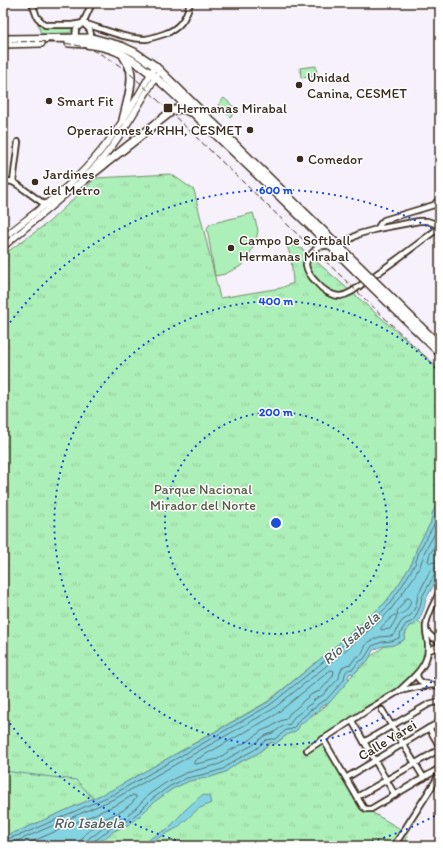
<svg xmlns="http://www.w3.org/2000/svg" width="443" height="849" font-family="Itim,sans-serif">
  <style>
    .green { fill: #adefb8; stroke: #748c6b }
    .park { fill: url(#park-tufts); stroke: #748c6b }
    .water { fill: #84d3e2; stroke: #678f94 }
    .lines { fill: none; stroke-linecap: round; stroke-linejoin: round }
    .shore { stroke: #586e6c; stroke-width: 1 }
    .stream { stroke: #678f94; stroke-width: 1 }
    .minor-casing { stroke: #3b2a1e; stroke-width: 8 }
    .tertiary-casing { stroke: #3b2a1e; stroke-width: 8 }
    .primary-casing { stroke: #3b2a1e; stroke-width: 10 }
    .minor { stroke: #fff; stroke-width: 4.5 }
    .tertiary { stroke: #fff; stroke-width: 5.5 }
    .primary { stroke: #fff; stroke-width: 7 }
    .rail { stroke: #3b2a1e; stroke-width: 1; stroke-dasharray: 6 3; stroke-linecap: butt }
    .primary-bridge-casing { stroke: #3b2a1e; stroke-width: 10; stroke-linecap: butt }
    .primary-bridge { stroke: #fff; stroke-width: 7 }
    .ring { fill: none; stroke: #1d4ed8; stroke-width: 2; stroke-dasharray: 2 4 }
    .poi-dot { fill: #3b2a1e; stroke: #fff; stroke-width: 1.5 }
    .labels { text-anchor: middle; stroke-width: 3; stroke-linejoin: round; paint-order: stroke }
    .poi-label { font-size: 14px; fill: #3b2a1e; stroke: #fff; text-anchor: start }
    .park-label { font-size: 14px; fill: #585b44; stroke: #fff }
    .street-label { font-size: 14px; fill: #3b2a1e; stroke: #fff }
    .water-label { font-size: 15px; font-style: italic; fill: #515d59; stroke: #fff }
    .centre { fill: #1d4ed8; stroke: #fff; stroke-width: 2 }
    .ring-label { font-size: 12px; text-anchor: middle; font-weight: bold; fill: #1d4ed8; stroke: #fff; stroke-width: 3; stroke-linejoin: round; paint-order: stroke }
  </style>
  <defs>
    <pattern id="park-tufts" width="24" height="20" patternUnits="userSpaceOnUse"><rect width="24" height="20" fill="#adefb8"/><path d="M3 7l-1-3M5 7V3M7 7l1-3M15 17l-1-3M17 17v-4M19 17l1-3" fill="none" stroke="#96cd9e"/></pattern>
  </defs>
  <rect width="100%" height="100%" fill="#f6f1fb"/>
  <filter id="ink" filterUnits="userSpaceOnUse"><feTurbulence type="fractalNoise" baseFrequency=".025" numOctaves="2"/><feDisplacementMap in="SourceGraphic" scale="8" xChannelSelector="R" yChannelSelector="G"/><feConvolveMatrix kernelMatrix="1 2 1 2 8 2 1 2 1" color-interpolation-filters="sRGB"/></filter>
  <g filter="url(#ink)">
    <g class="green">
      <path d="M316 66 317 76 301 78 300 68Z"/>
      <path d="M224 98 237 110 230 117 218 105Z"/>
      <path d="M253 213 258 230 256 241 249 255 241 266 225 274 215 276 207 228 210 224Z"/>
    </g>
    <g class="park">
      <path d="M36 18 43 24 71 26 72 28V31L69 33 41 34Z"/>
      <path d="M171 174 194 190 220 298 281 288 293 283 291 257 286 243 302 249 440 369V502L438 503 432 514 431 522 417 548 412 563 399 584 385 603 330 651 267 702 112 790 21 830 3 837V255L49 222 96 178Z"/>
      <path d="M418 620 426 630 428 651 417 674 399 691 323 739 366 809 404 831 408 836 403 846H90L114 831 127 825 142 814 154 802 172 789 189 781 211 777 225 772 236 764 258 753 272 742 275 744 288 734 294 732 304 720 318 712 329 703 353 674 366 663 370 657 385 646 393 645 404 640C406 629 409 627 418 620Z"/>
    </g>
    <g class="water">
      <path d="M440 502V573L426 599 424 608 419 620 414 625 409 626 406 631 404 640 393 645 383 646 373 650 370 657 366 663 361 665 357 671 353 674 350 673 348 677 349 680 329 703 320 707 318 712 313 713 310 717 300 724 298 729 294 732 288 734 275 744 272 742 268 744 258 753 236 764 225 772 211 777 189 781 172 789 154 802 142 814 129 824 114 831 101 841 90 846H3V837L21 830 112 790 268 702 330 651 385 603 399 584 412 563 417 548 431 522 432 514 435 507Z"/>
      <path d="M202 795 209 796 211 803 198 809 177 828 160 837 145 846H142L151 838 169 828 185 810Z"/>
    </g>
    <g class="lines">
      <g class="shore">
        <path d="M440 537 430 554 428 561 430 563 440 561"/>
        <path d="M407 598H409L411 600C409 608 406 613 398 615L397 612Z"/>
        <path d="M394 615H396L397 617 393 624 390 629 381 630V628Z"/>
        <path d="M331 670 334 671 333 676 320 691 312 694 303 701 299 706 290 713 286 719 280 721 271 727 261 731 250 740 229 751 218 759 196 764H194V761L275 715Z"/>
        <path d="M3 840 23 834 114 794 270 705 333 654 375 618 388 606 402 586 415 564 420 549 435 523 436 513 440 507"/>
        <path d="M3 845H7L24 838 116 798 273 709 336 658 379 622 391 609 414 577 420 566 425 551 440 524"/>
        <path d="M22 846 118 804 133 795 136 796V798L131 804 122 811 106 818 86 833 81 840 80 846"/>
        <path d="M86 846 87 841 90 837 96 834 109 823 125 817 136 808 148 795 167 782 186 773 220 764 232 756 253 745 264 736 269 734 273 733 283 726 290 724 294 717 304 710 307 706 311 704 315 699 323 695 339 678 340 673 342 668 346 665 351 664 355 658 361 655 367 643 379 637 391 636 395 634 398 627 402 621 411 615 416 606 418 595 430 571 435 568 440 567"/>
        <path d="M91 846 92 843 93 841 99 838 112 827 127 821 139 812 152 799 170 786 187 778 210 773 223 769 234 761 256 749 266 740 271 739H275L286 730 292 729 295 726 298 721 307 714 310 710 315 708 318 704 326 700 344 680C345 673 345 669 353 669L358 662 364 659 372 646 382 642 392 641 399 638 402 630 406 624 411 622 415 618 420 607 422 597 435 574 437 572H440"/>
      </g>
      <path class="stream" d="M3 771 76 780 94 799"/>
      <g class="minor-casing">
        <g id="minor">
          <path d="M32 3 37 17 45 25H72L83 23"/>
          <path d="M83 23C103 29 125 39 146 39 152 38 158 36 164 34 179 29 186 19 190 3"/>
          <path d="M84 24 90 30 92 40"/>
          <path d="M75 40 76 29 83 23 92 3"/>
          <path d="M3 180 13 182 18 185 47 206"/>
          <path d="M13 182 18 142"/>
          <path d="M377 229 381 223 384 220 434 205 440 198"/>
          <path d="M319 235C319 239 319 244 317 247 314 253 306 257 306 265 307 272 312 278 317 283 322 289 331 296 340 296 350 295 358 287 366 281 392 264 416 245 440 227"/>
          <path d="M317 247 330 245"/>
          <path d="M340 247 352 238 359 234 377 229 419 221H427L433 223 439 227"/>
          <path d="M427 632 432 637 440 642"/>
          <path d="M428 651 440 645"/>
          <path d="M417 674C417 681 422 683 429 684"/>
          <path d="M399 691C410 680 428 667 428 649 429 641 425 633 426 625 427 614 436 600 440 591"/>
          <path d="M382 710 424 778"/>
          <path d="M352 721 395 795"/>
          <path d="M429 728 440 747"/>
          <path d="M323 739 357 797 363 807 366 809H371L440 768"/>
          <path d="M364 742 429 704 440 701"/>
          <path d="M307 750 366 711 399 691 417 687 434 685 440 686"/>
          <path d="M346 778 429 728 440 722"/>
          <path d="M357 797 440 749"/>
          <path d="M394 846 440 774"/>
        </g>
      </g>
      <g class="tertiary-casing">
        <g id="tertiary">
          <path d="M87 175C97 165 107 154 115 142 132 119 145 94 160 70"/>
          <path d="M3 238C34 213 67 190 93 160 118 132 137 98 155 66"/>
          <path d="M3 247 79 183"/>
        </g>
      </g>
      <g class="primary-casing">
        <g id="primary">
          <path d="M3 39 92 38 121 46 134 52 155 66 360 267"/>
          <path d="M69 43C87 44 106 45 122 54 155 72 185 105 212 131 260 177 309 224 356 271"/>
          <path d="M3 44 41 43"/>
          <path d="M123 55C125 60 129 64 130 69 134 82 126 106 123 120"/>
          <path d="M77 186 172 111C178 108 184 108 190 112"/>
        </g>
      </g>
      <use href="#minor" class="minor"/>
      <use href="#tertiary" class="tertiary"/>
      <use href="#primary" class="primary"/>
      <path class="rail" d="M3 42C25 42 48 40 70 44 112 51 138 81 167 109L440 371"/>
      <g class="primary-bridge-casing">
        <g id="primary-bridge">
          <path d="M360 267 437 343"/>
          <path d="M356 271 440 353"/>
        </g>
      </g>
      <use href="#primary-bridge" class="primary-bridge"/>
    </g>
  </g>
  <g class="ring">
    <circle cx="276" cy="523" r="111"/>
    <path d="M440 673A222 222 0 1 1 440 373"/>
    <path d="M440 813A333 333 0 0 1 359 845M193 845A333 333 0 0 1 3 714M3 332A333 333 0 0 1 440 233"/>
  </g>
  <g class="poi-dot">
    <circle cx="299" cy="85" r="4"/>
    <circle cx="49" cy="101" r="4"/>
    <rect x="163" y="103" width="10" height="10" rx="2"/>
    <circle cx="250" cy="130" r="4"/>
    <circle cx="300" cy="159" r="4"/>
    <circle cx="35" cy="182" r="4"/>
    <circle cx="231" cy="248" r="4"/>
  </g>
  <g class="labels">
    <g class="poi-label">
      <text x="307" y="82">Unidad<tspan x="307" dy="16">Canina, CESMET</tspan></text>
      <text x="57" y="106">Smart Fit</text>
      <text x="177" y="113">Hermanas Mirabal</text>
      <text x="242" y="135" text-anchor="end">Operaciones &amp; RHH, CESMET</text>
      <text x="308" y="164">Comedor</text>
      <text x="43" y="179">Jardines<tspan x="43" dy="16">del Metro</tspan></text>
      <text x="239" y="245">Campo De Softball<tspan x="239" dy="16">Hermanas Mirabal</tspan></text>
    </g>
    <g class="park-label">
      <text x="203" y="494">Parque Nacional<tspan x="203" dy="16">Mirador del Norte</tspan></text>
    </g>
    <g class="street-label">
      <text transform="translate(387 740) rotate(-31)" y="5">Calle Yarei</text>
    </g>
    <g class="water-label">
      <text transform="translate(351 638) rotate(-42)" y="5">Río Isabela</text>
      <text x="89" y="828">Río Isabela</text>
    </g>
  </g>
  <circle cx="276" cy="523" r="6" class="centre"/>
  <g class="ring-label">
    <text x="276" y="194">600 m</text>
    <text x="276" y="305">400 m</text>
    <text x="276" y="416">200 m</text>
  </g>
  <rect width="443" height="849" fill="none" stroke="#fff" stroke-width="16"/>
  <rect x="8" y="8" width="427" height="833" fill="none" stroke="#3b2a1e" stroke-width="1.5" filter="url(#ink)"/>
</svg>
